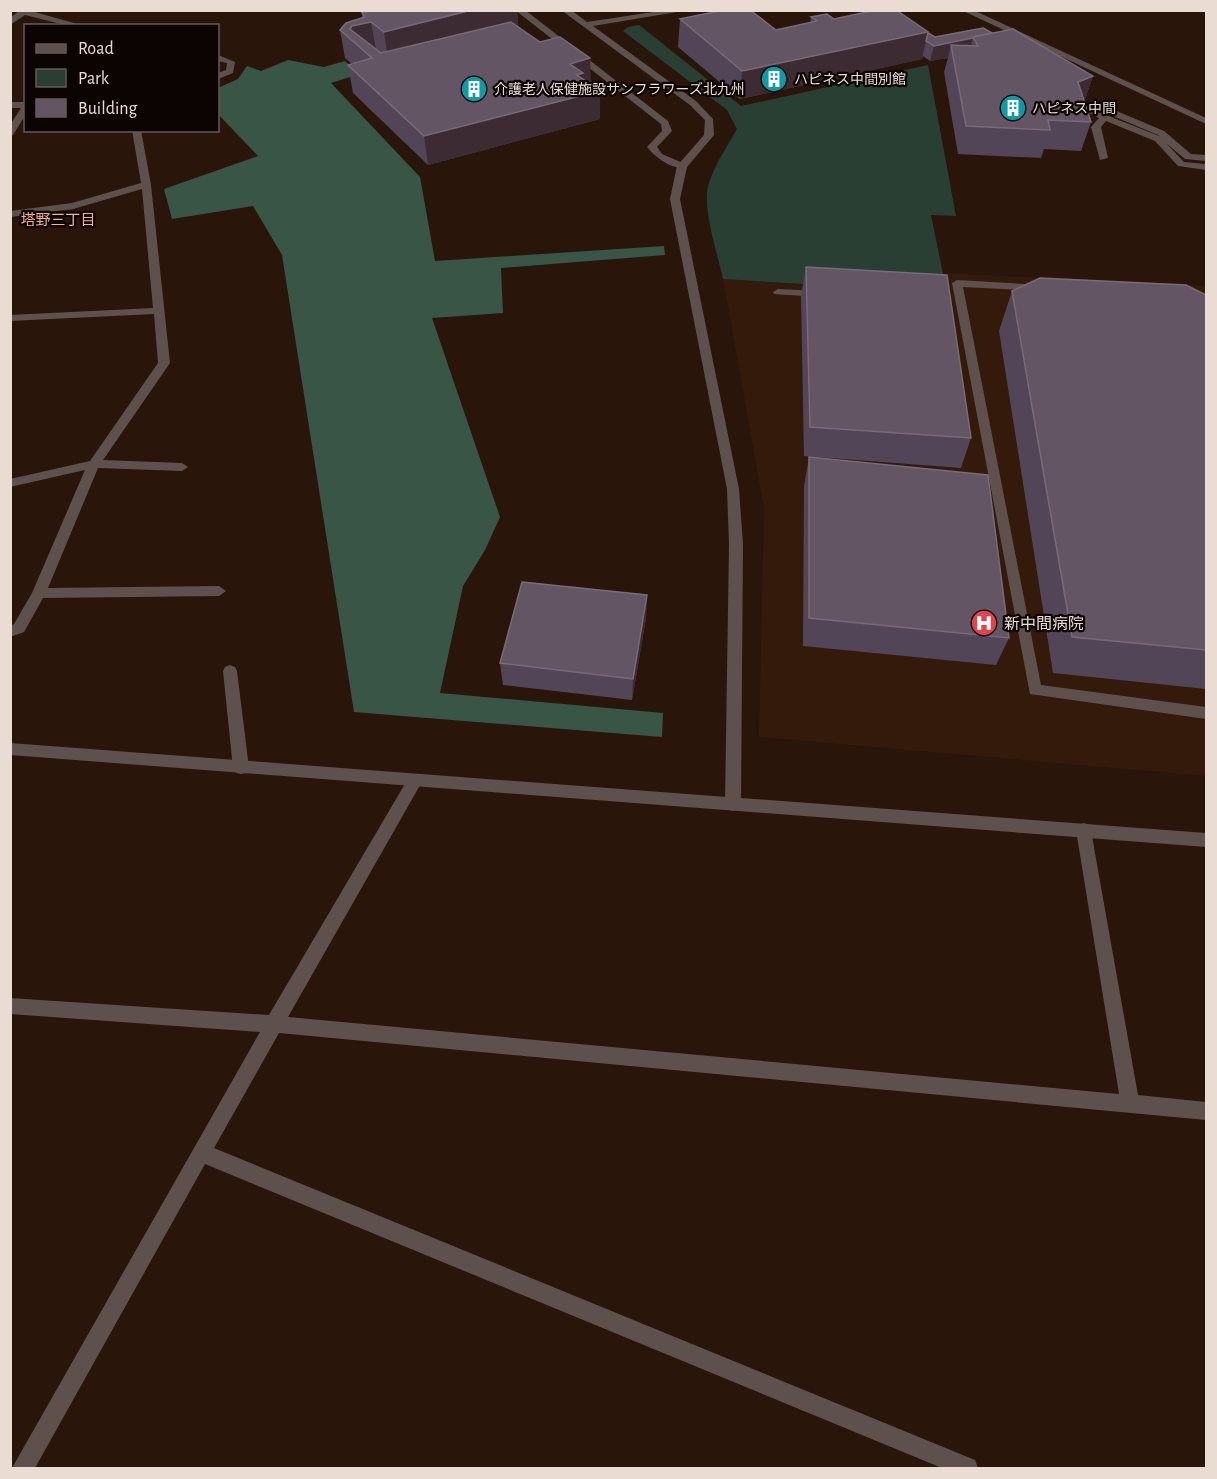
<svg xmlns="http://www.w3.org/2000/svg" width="1217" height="1479" font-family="'Alegreya Sans','Noto Sans JP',sans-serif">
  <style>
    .built { fill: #341a0a }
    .green { fill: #293f34 }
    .forest { fill: #395546 }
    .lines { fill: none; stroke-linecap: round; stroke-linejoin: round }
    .service { fill: #5e514d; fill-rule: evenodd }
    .minor { fill: #5e514d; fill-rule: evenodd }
    .tertiary { fill: #5e514d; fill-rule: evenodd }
    .wall { fill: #534558 }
    .shaded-wall { fill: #3c2b33 }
    .building { fill: #645565; stroke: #796a77; stroke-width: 1.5 }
    .labels { text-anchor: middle; stroke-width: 4.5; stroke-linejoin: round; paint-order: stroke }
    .far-poi-label { font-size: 14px; fill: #eadbd3; stroke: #0c0402; text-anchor: start }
    .far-neighbourhood-label { font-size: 15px; fill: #fbb08e; stroke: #0c0402 }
    .poi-label { font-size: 16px; fill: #eadbd3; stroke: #0c0402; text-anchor: start }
  </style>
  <rect width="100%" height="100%" fill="#2a150a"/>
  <path class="built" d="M942 273 1206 286V776L759 737 764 508 723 279 946 293Z"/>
  <path class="green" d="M639 25 741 106 928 65 956 216 931 215 947 293 723 279C718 254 701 207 709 183 715 164 727 147 737 129L727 110 623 31 628 27Z"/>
  <path class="forest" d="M288 60 324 67 345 61 360 74 331 83 420 177 435 261 664 246 665 255 501 268 503 313 432 318 500 517 485 550 463 586 440 693 663 713 662 737 354 712 282 255 253 206 172 219 164 189 258 156 218 114V88L238 79 247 66 261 71Z"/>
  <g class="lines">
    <g class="service">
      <path d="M515 10H525L668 121 672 131 657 147 662 154 685 164V168C671 169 656 158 647 147L662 131 661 124Z"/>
      <path d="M1100 104 1164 131 1191 154 1206 155V161L1185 159 1166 143 1184 162 1206 164V170L1178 166 1155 141 1106 121 1101 127 1108 158 1100 160 1091 127 1099 118 1083 110ZM1099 110 1158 135 1159 136 1096 111Z"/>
      <path d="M957 280 1042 285 1047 288 1042 291 963 287 1041 685 1206 707V719L1030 694 952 283Z"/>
      <path d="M778 289 820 291 825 294 820 297 774 294 773 292Z"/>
    </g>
    <g class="minor">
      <path d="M20 10H27L85 26H69L25 15 10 25V18Z"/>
      <path d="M561 10H571L587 22 666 10H689L593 26 696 101 713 119 714 135 687 167 680 199 739 489 743 544 741 804 739 809 733 811 727 809 725 804 729 544 727 489 670 199 677 166 704 135 705 120 690 105Z"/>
      <path d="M218 55 235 62 233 73 218 79V73L226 70 227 63 218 61Z"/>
      <path d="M10 102H26V114L13 135 10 136V125L21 108H10Z"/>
      <path d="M132 130H141L151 185 170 363 103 460 182 463 188 467 182 471 98 468 48 588 219 586 226 591 219 596 43 598 24 632 10 637V626L14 624 32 593 85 470 10 487V479L90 461 158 363 154 314 10 321V315L153 308 142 189 73 209 10 217V211L72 203 141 183Z"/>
      <path d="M230 665 235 667 237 671 249 768 246 773 241 774 236 773 233 768 223 671 225 667Z"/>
      <path d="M414 776 419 777 422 782 419 787 288 1017 1119 1094 1076 830 1078 825 1084 823 1090 825 1138 1095 1206 1102V1120L279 1033 214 1148 975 1460 978 1468H942L205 1164 35 1468H12L260 1032 10 1014V998L269 1015 409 777Z"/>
    </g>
    <g class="tertiary">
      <path d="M961 10H973L1206 118V124Z"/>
      <path d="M10 743 1206 833V847L10 755Z"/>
    </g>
  </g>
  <g class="wall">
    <path d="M371 10H517L518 26 591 84 600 119 428 165 353 93 348 65 352 64 345 58 340 30 362 18V13Z"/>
    <path d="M811 17 834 19 928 33 935 37 992 33 1093 76 1084 102 1091 122 1081 151 1044 149 1041 158 958 154 944 72 948 58 930 61 923 56 922 59 740 99 678 47 680 19 776 30 810 23Z"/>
    <path d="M806 267 971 438 961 468 804 456 801 296Z"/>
    <path d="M1012 291 1206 295V689L1053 673 999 331Z"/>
    <path d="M809 457 1009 638 996 665 803 646 804 486Z"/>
    <path d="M647 595 646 618 632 700 503 685 500 663Z"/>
  </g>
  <g class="shaded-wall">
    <path d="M472 10H517L518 27 388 59 384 32Z"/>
    <path d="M371 22 376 50 350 29 352 26Z"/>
    <path d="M928 32 922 59 740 99 742 71Z"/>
    <path d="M973 38 969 53 951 45 948 58 930 61 934 46Z"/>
    <path d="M590 58 591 86 600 91V119L428 165 424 136 570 64Z"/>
    <path d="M1093 76 1083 105 1078 82Z"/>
    <path d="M647 595 646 618 632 700 633 679Z"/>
  </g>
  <g class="building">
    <path d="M371 10H472L384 32 371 22 352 26 350 29 381 53 511 22 540 42 560 37 590 58 570 64 583 73 577 75 600 91 424 136 348 65 372 58 340 30 346 23 365 17 362 13Z"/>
    <path d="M724 10H750L776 30 817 21 811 17 827 14 834 19 876 10H896L928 32 742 71 680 19Z"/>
    <path d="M983 28 992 33 973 37V38L934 46 926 41 928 33 935 37Z"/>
    <path d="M1013 29 1093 76 1078 82 1091 122 1048 120 1050 130 966 126 951 45 978 46 973 37Z"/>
    <path d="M806 267 947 275 971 438 810 427Z"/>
    <path d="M1040 278 1186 285 1206 295V650L1072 637 1012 291Z"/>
    <path d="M809 457 988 475 1009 638 809 618Z"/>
    <path d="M522 582 647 595 633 679 500 663Z"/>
  </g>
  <defs>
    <g id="building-disc" transform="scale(1.35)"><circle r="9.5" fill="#0f9aa8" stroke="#0c0402"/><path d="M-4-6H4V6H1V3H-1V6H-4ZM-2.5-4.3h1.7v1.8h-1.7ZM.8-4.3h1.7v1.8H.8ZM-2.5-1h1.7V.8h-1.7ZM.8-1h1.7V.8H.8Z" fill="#fff"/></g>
    <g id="hospital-disc" transform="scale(1.35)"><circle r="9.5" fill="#e0444e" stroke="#0c0402"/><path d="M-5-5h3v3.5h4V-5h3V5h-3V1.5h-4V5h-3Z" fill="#fff"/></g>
  </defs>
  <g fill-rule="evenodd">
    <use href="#building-disc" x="774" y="79"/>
    <use href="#building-disc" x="474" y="89"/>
    <use href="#building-disc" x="1013" y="108"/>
    <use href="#hospital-disc" x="984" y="623"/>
  </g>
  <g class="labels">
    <g class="far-poi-label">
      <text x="794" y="84">ハピネス中間別館</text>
      <text x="494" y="94">介護老人保健施設サンフラワーズ北九州</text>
      <text x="1032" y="113">ハピネス中間</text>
    </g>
    <g class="far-neighbourhood-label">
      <text x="58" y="225">塔野三丁目</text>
    </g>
    <g class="poi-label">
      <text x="1004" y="629">新中間病院</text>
    </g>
  </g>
  <rect width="1217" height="1479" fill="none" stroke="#eadbd3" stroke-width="24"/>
  <rect x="24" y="24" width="195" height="108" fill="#0c0402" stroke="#655a56" stroke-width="1.5"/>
  <rect x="36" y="44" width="30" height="9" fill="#5e514d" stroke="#655a56" stroke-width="1.5"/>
  <text x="78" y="54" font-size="18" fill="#eadbd3">Road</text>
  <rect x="36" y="69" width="30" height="18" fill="#293f34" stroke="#655a56" stroke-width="1.5"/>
  <text x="78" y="84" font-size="18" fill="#eadbd3">Park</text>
  <rect x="36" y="99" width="30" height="18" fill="#645565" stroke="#655a56" stroke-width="1.5"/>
  <text x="78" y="114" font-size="18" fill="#eadbd3">Building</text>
</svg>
